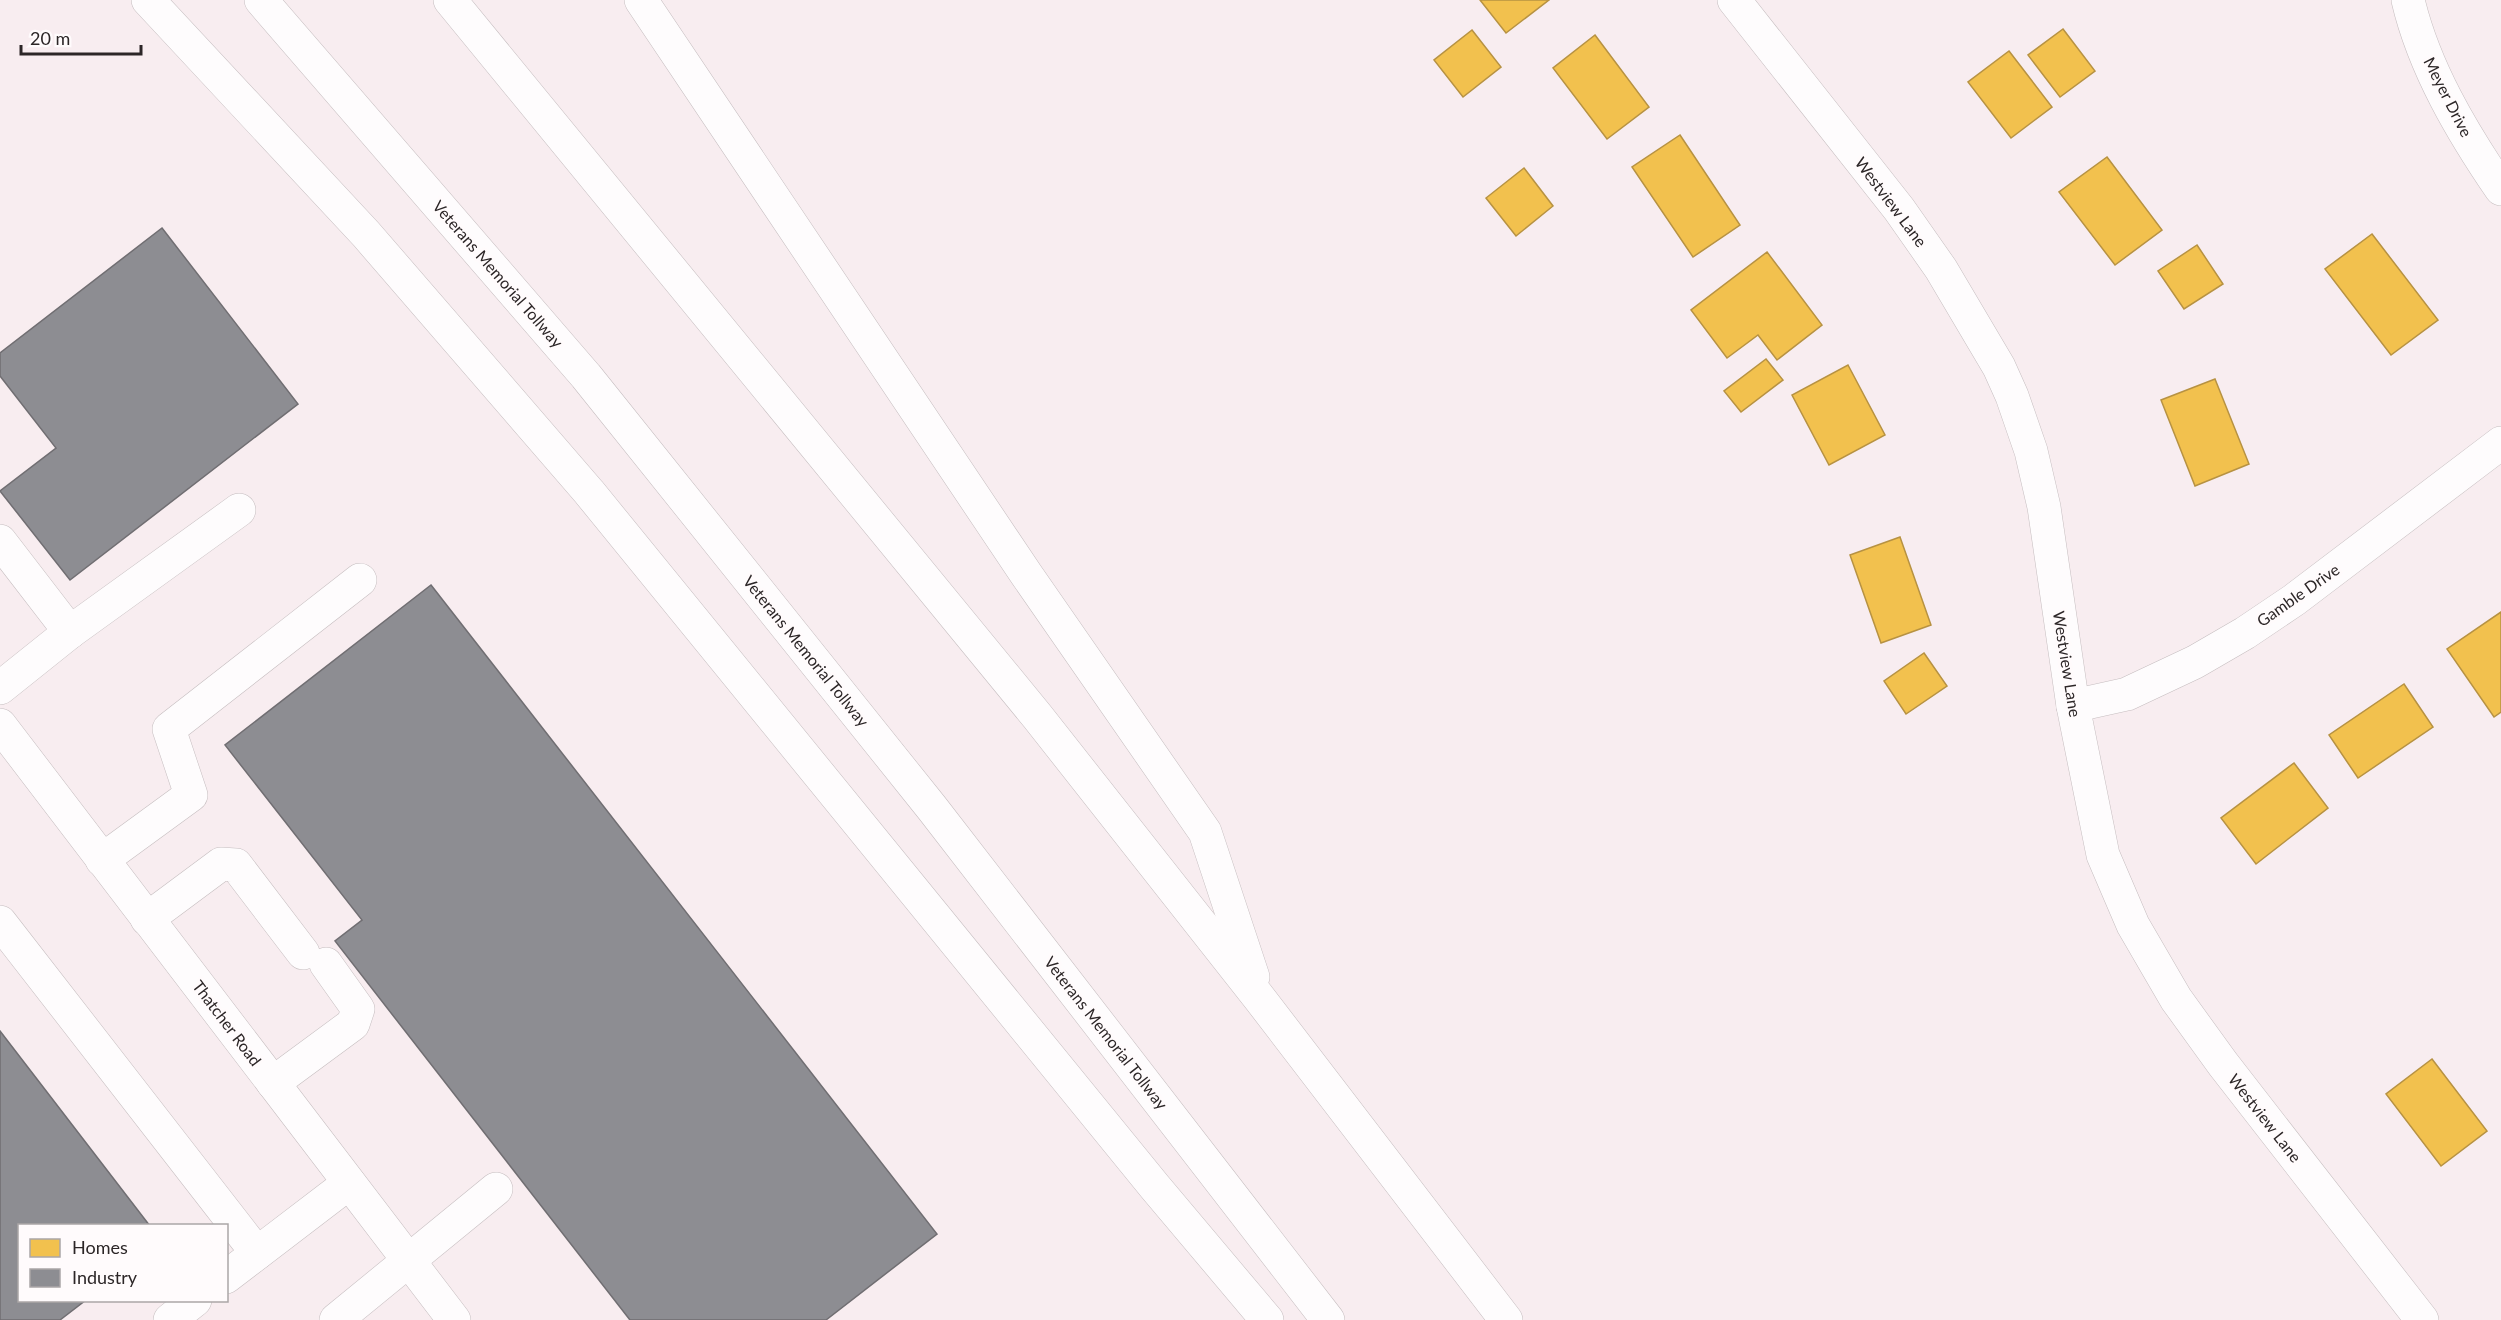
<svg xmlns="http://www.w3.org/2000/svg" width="2501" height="1320" font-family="Lato,sans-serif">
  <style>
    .homes { fill: #f2c14e; stroke: #b79242; stroke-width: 1.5 }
    .industry { fill: #8d8d92; stroke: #706e72; stroke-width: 1.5 }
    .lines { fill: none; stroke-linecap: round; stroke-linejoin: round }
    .minor-casing { stroke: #c5bdbf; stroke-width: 34 }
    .highway-casing { stroke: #c5bdbf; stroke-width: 34 }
    .minor { stroke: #fefcfd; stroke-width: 33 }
    .highway { stroke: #fefcfd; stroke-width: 33 }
    .labels { text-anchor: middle; stroke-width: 6; stroke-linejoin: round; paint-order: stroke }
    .street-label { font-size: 16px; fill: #2c2627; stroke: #fffbfc }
  </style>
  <rect width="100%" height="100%" fill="#f8edf0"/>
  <g class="homes">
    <path d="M1480 0H1549L1506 33Z"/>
    <path d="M2063 29 2095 71 2060 97 2028 55Z"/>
    <path d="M1472 30 1501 67 1463 97 1434 60Z"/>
    <path d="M1595 35 1649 107 1607 139 1553 68Z"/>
    <path d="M2009 51 2052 107 2011 138 1968 82Z"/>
    <path d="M1680 135 1740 225 1693 257 1632 167Z"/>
    <path d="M2107 157 2162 230 2115 265 2059 192Z"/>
    <path d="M1524 168 1553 206 1516 236 1486 198Z"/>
    <path d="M2372 234 2438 320 2391 355 2325 269Z"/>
    <path d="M2197 245 2223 284 2184 309 2158 271Z"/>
    <path d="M1767 252 1822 325 1777 360 1758 335 1727 358 1691 310Z"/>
    <path d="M1766 359 1783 380 1741 412 1724 391Z"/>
    <path d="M1848 365 1885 435 1829 465 1792 395Z"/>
    <path d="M2215 379 2249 464 2195 486 2161 400Z"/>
    <path d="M1900 537 1931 625 1881 643 1850 555Z"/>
    <path d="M2501 612V712L2494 717 2447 649Z"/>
    <path d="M1924 653 1947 686 1906 714 1884 681Z"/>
    <path d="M2404 684 2433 727 2358 778 2329 735Z"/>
    <path d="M2294 763 2328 808 2256 864 2221 818Z"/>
    <path d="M2432 1059 2487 1131 2441 1166 2386 1094Z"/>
  </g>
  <g class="industry">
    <path d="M162 228 298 404 70 580 0 491 56 448 0 376V353Z"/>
    <path d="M431 585 937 1234 826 1320H630L335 941 362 920 225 745Z"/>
    <path d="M0 1031 150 1226H20V1300H86L60 1320H0Z"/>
  </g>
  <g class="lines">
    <g class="minor-casing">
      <g id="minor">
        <path d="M1734 0 1899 209 1941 269 1999 367 2012 396 2031 451 2044 507 2073 706 2103 855 2133 925 2176 999 2223 1064 2422 1320"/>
        <path d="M2408 0C2424 68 2462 132 2501 189"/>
        <path d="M0 541 70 632 0 688"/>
        <path d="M70 632 239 510"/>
        <path d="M2073 706 2127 694 2195 662 2245 633 2294 600 2501 443"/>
        <path d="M0 725 454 1320"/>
        <path d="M102 860 191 795 169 729 360 580"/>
        <path d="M147 919 221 864 236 865 303 953"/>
        <path d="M0 922 257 1253"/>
        <path d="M273 1083 353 1024 358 1009 326 964"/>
        <path d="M226 1277 349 1183"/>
        <path d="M170 1320 195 1300"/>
        <path d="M336 1320 496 1189"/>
      </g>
    </g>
    <g class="highway-casing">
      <g id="highway">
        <path d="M148 0 366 234 589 492 1155 1187 1267 1320"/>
        <path d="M261 0 586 376 932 808 1328 1320"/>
        <path d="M450 0 1037 716 1260 999 1506 1320"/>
        <path d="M641 0 1026 574 1205 832 1253 977"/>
      </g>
    </g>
    <use href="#minor" class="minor"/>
    <use href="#highway" class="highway"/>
  </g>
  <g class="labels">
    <g class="street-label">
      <text transform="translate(2448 97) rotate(63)" y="6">Meyer Drive</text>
      <text transform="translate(1891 202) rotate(53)" y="6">Westview Lane</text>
      <text transform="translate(498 274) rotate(49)" y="6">Veterans Memorial Tollway</text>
      <text transform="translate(2298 595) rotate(-35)" y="6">Gamble Drive</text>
      <text transform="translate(806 651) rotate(51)" y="6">Veterans Memorial Tollway</text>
      <text transform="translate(2067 664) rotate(81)" y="6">Westview Lane</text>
      <text transform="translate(227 1023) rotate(53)" y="6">Thatcher Road</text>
      <text transform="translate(1106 1033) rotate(52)" y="6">Veterans Memorial Tollway</text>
      <text transform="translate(2265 1118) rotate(52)" y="6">Westview Lane</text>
    </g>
  </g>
  <rect x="18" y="1224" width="210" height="78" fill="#fffbfc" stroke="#aba6a7" stroke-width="1.5"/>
  <rect x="30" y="1239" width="30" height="18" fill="#f2c14e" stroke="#aba6a7" stroke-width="1.5"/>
  <text x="72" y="1254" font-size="18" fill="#2c2627">Homes</text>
  <rect x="30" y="1269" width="30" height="18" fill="#8d8d92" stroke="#aba6a7" stroke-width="1.5"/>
  <text x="72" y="1284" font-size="18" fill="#2c2627">Industry</text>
  <path d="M21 45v9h120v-9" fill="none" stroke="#2c2627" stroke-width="3"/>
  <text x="30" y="45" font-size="18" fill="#2c2627" stroke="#fffbfc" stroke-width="4.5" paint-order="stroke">20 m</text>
</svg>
